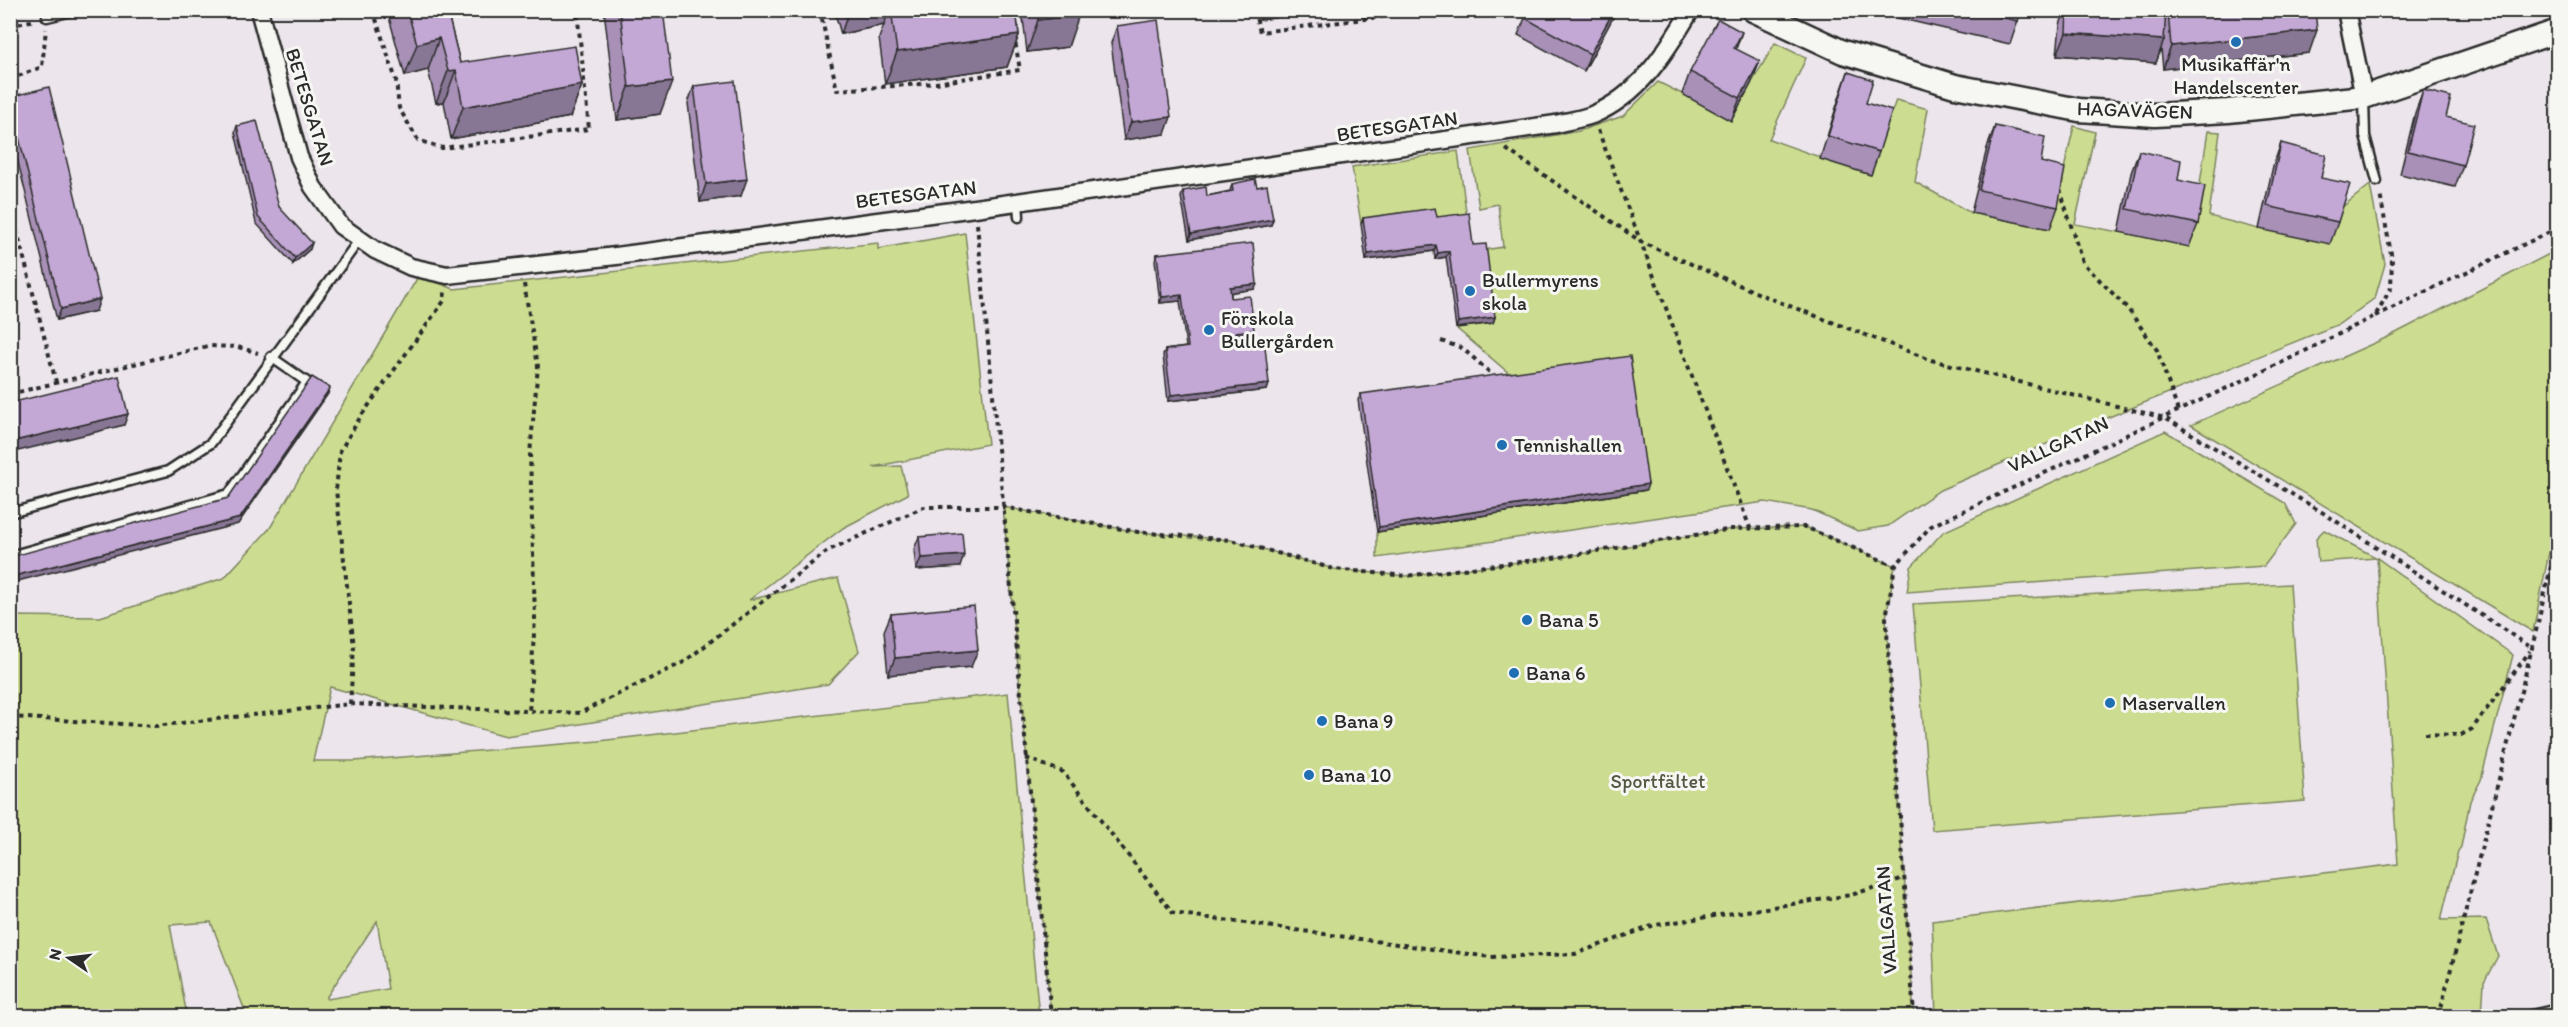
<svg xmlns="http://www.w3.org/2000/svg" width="2568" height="1027" font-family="Itim,sans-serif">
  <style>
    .green { fill: #ccdd91; stroke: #7c845e; stroke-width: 1.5; fill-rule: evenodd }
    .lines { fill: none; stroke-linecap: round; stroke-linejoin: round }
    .lane-casing { stroke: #2b2b2b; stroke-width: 13 }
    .street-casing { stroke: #2b2b2b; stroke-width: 21 }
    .secondary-casing { stroke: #2b2b2b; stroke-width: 27 }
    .path { stroke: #2b2b2b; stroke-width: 4; stroke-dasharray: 4.5 4.5; stroke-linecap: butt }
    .lane { stroke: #f6f6f2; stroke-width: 8 }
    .street { stroke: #f6f6f2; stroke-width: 16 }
    .secondary { stroke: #f6f6f2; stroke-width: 22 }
    .wall { fill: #a890b7; stroke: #2b2b2b; stroke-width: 1.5 }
    .shaded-wall { fill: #887695; stroke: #2b2b2b; stroke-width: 1.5 }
    .building { fill: #c3a8d5; stroke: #2b2b2b; stroke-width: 1.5 }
    .poi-dot { fill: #1f6fb2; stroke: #f6f6f2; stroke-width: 2 }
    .labels { text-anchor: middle; stroke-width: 6; stroke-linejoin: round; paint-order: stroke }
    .poi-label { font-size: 20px; fill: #2b2b2b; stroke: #f6f6f2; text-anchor: start }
    .street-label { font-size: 20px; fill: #2b2b2b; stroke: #f6f6f2 }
    .park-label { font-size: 20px; fill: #535844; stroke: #f6f6f2 }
  </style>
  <rect width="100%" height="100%" fill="#ece6ec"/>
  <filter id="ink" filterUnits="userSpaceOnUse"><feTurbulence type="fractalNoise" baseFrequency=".0167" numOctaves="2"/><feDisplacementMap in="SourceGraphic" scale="12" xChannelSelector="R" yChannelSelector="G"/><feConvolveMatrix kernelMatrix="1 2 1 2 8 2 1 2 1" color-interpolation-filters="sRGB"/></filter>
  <g filter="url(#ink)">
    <g class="green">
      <path d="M1775 43 1806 58 1769 139 1870 175 1896 100 1928 109 1915 182 1971 213 2050 229 2074 126 2095 132 2075 224 2119 232 2196 209 2208 131 2220 132 2209 216 2259 229 2342 207 2370 185 2385 264 2375 298 2339 324 2109 417 1940 490 1888 526 1858 531 1812 510 1765 502 1377 558V532L1646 490 1456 328 1484 250 1503 247 1498 204 1479 208 1470 150 1579 131 1623 116 1658 82 1682 94 1751 84Z"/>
      <path d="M1458 151 1467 219 1434 223 1433 214 1361 224 1352 167Z"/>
      <path d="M965 233 988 444 873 467 901 466 908 494 843 528 749 600 838 578 859 651 828 684 506 736 330 687 313 761H354L599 741 1008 693 1039 1016H209L245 1011 211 922 170 925 187 1016H11V616L100 617 224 578 270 528 419 275 454 289 878 243V249ZM377 921 388 989 327 999 326 998Z"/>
      <path d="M2557 250V513L2533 632 2191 425 2390 336Z"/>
      <path d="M2165 431 2285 503 2296 524 2264 566 1907 592 1911 567 1943 532Z"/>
      <path d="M1003 507 1138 532 1231 540 1334 569 1406 576 1568 556 1732 529 1805 527 1895 566 1886 618 1914 1016H1051Z"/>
      <path d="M2324 530 2377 558 2513 655 2481 780 2470 801 2461 847 2458 851 2441 920 2486 919 2498 956 2484 982 2482 1016H1936L1932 921 2398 864 2377 558 2318 562 2316 538Z"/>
      <path d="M2290 584 2305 801 1932 830 1913 604Z"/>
    </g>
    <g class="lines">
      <g class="lane-casing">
        <g id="lane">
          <path d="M47 17 76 10"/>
          <path d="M2364 99 2365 136 2377 181"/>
          <path d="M1018 201 1019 217"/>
          <path d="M10 513 168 471 211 443 360 239"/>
          <path d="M10 556 229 494 307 382 271 357"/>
          <path d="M2527 1016 2558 1009"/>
        </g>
      </g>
      <g class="street-casing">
        <g id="street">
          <path d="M259 10 299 157 313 187 341 226 375 250 411 267 447 275 616 256 975 208 1556 124C1568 121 1581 119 1592 115 1639 96 1666 52 1691 10"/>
          <path d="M2346 10 2364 97"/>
        </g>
      </g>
      <g class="secondary-casing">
        <path id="secondary" d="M1753 10 1843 52 1955 86 2079 110 2155 115 2228 111 2364 97 2558 31"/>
      </g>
      <g class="path">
        <path d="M373 10 396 80 399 108 418 140 442 148 589 129 577 10"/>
        <path d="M820 10 837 90 936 83 1020 70 1015 41"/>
        <path d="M1254 10 1260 32 1436 10"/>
        <path d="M10 26 34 20"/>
        <path d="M10 79 42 67 46 29"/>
        <path d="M1598 130 1750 528"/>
        <path d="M1506 149 1643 243 1769 298 1931 360 2165 418 2325 514 2532 648"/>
        <path d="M2060 189 2082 262 2128 309 2157 350 2178 411"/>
        <path d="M10 204 56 382"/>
        <path d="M977 224 1051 1016"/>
        <path d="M524 284 538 366 530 454 535 618 529 713"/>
        <path d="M2375 316 2558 228"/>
        <path d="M1441 341 1462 348 1493 375"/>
        <path d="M10 394 208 346 238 347 258 353"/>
        <path d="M350 704 354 647 336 490 340 451 361 416 444 301 445 291"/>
        <path d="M10 717 155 726 350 704 580 713 684 662 829 550 924 507H1003L1138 532 1231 540 1334 569 1406 576 1568 556 1732 529 1805 527 1895 566"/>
        <path d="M2425 734 2461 735 2472 729 2530 651"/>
        <path d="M1026 758 1063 772 1173 913 1490 957 1575 954 1655 925 1851 895 1904 878"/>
        <path d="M1914 1016 1886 618 1895 566 1931 526 2287 360 2375 316 2391 288 2392 259 2380 194"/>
        <path d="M2439 1016 2532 648 2558 537"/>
      </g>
      <use href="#lane" class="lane"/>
      <use href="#street" class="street"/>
      <use href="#secondary" class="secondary"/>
    </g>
    <g class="wall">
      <path d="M387 10H447L460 63 582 85 570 117 451 139 444 102 436 103 428 70 405 76Z"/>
      <path d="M604 10H663L660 114 617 120Z"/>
      <path d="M834 10H1016L1019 35 1007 67 885 84 879 38 884 25 841 34Z"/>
      <path d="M1022 10H1079L1068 47 1027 52Z"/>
      <path d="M1258 10H1326L1260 20Z"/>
      <path d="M1529 10H1617L1584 71 1518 35 1525 18Z"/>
      <path d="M2021 10 2018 21 2010 44 1868 11Z"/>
      <path d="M2065 10H2166V17L2168 12 2309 53 2163 69 2161 49 2156 63 2057 55 2060 25Z"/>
      <path d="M1117 26 1165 134 1124 140 1111 43Z"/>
      <path d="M1736 49 1751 84 1731 121 1682 94 1690 72Z"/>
      <path d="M1848 72 1879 152 1871 175 1820 159 1840 95Z"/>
      <path d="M694 86 741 196 700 202 688 103Z"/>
      <path d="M2423 90 2463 165 2455 187 2400 174 2415 113Z"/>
      <path d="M10 97 96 311 57 320 10 130Z"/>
      <path d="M237 126 279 207 310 249 293 264 256 223 235 132Z"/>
      <path d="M1995 126 2041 162 2058 207 2050 229 1971 213 1987 148Z"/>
      <path d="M2281 143 2321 178 2338 222 2330 244 2259 229 2273 166Z"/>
      <path d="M2139 151 2178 180 2198 224 2189 247 2119 232 2131 173Z"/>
      <path d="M1232 184 1257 187 1273 219 1271 225 1189 240 1181 197 1183 191 1207 196 1230 191Z"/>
      <path d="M1437 217 1473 245 1495 317 1493 323 1456 328 1446 257 1435 259 1434 251 1366 260 1361 224 1363 218Z"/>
      <path d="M1157 254 1255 289 1231 292V298L1252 336 1236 338 1237 340 1269 384 1267 390 1168 401 1163 355 1165 350 1186 347 1180 301 1160 303 1155 260Z"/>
      <path d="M1361 394 1646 490 1377 532 1358 400Z"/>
      <path d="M919 537 960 567 916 570 914 549Z"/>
      <path d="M891 614 971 667 888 675 884 631Z"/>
    </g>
    <g class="shaded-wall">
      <path d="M849 10H889L884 25 841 34Z"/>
      <path d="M1264 10H1326L1260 20Z"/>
      <path d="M1614 10H1617L1615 14 1584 71 1590 54Z"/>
      <path d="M1079 15 1068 47 1027 52 1038 20Z"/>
      <path d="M2317 30 2309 53 2163 69 2171 46Z"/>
      <path d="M1742 32 1734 55V48Z"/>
      <path d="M2066 33 2164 40 2156 63 2057 55Z"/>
      <path d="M1019 35 1007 67 885 84 897 52Z"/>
      <path d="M439 38 428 70 405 76 417 44Z"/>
      <path d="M1760 61 1751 84 1731 121 1740 98Z"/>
      <path d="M456 70 444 102 436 103 448 71Z"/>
      <path d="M672 82 660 114 617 120 629 87Z"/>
      <path d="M582 85 570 117 451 139 463 107Z"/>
      <path d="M1171 117 1165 134 1124 140 1131 122Z"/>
      <path d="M747 179 741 196 700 202 706 184Z"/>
      <path d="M1273 219 1271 225 1189 240 1191 234Z"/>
      <path d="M312 243 310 249 293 264 295 258Z"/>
      <path d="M1436 245 1434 251 1366 260 1368 254Z"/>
      <path d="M1449 251 1446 257 1435 259 1438 253Z"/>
      <path d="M1257 284 1255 289 1228 293 1230 287Z"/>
      <path d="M1182 295 1180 301 1160 303 1162 297Z"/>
      <path d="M100 299 96 311 57 320 61 309Z"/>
      <path d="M1495 317 1493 323 1456 328 1458 322Z"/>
      <path d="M1254 330 1252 336 1234 338 1236 332Z"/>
      <path d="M1269 384 1267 390 1168 401 1171 395Z"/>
      <path d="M330 388 328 394 238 524 10 583V577L240 518Z"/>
      <path d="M128 414 124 425 10 453V442Z"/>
      <path d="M1648 484 1646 490 1377 532 1379 527Z"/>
      <path d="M964 555 960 567 916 570 921 558Z"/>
      <path d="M978 650 971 667 888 675 895 658Z"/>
    </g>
    <g class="building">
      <path d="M407 10H447L460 63 575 46 582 85 463 107 456 70 448 71 439 38 417 44Z"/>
      <path d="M620 10H663L672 82 629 87Z"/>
      <path d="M891 10H1016L1019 35 897 52Z"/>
      <path d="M1037 10H1079V15L1038 20Z"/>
      <path d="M1529 10H1614L1590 54 1525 18Z"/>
      <path d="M1972 10H2021L2018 21Z"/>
      <path d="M2067 10H2166L2164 40 2066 33Z"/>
      <path d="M2184 10H2315L2317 30 2171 46 2168 12Z"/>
      <path d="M1718 19 1742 32 1734 48 1760 61 1740 98 1690 72Z"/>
      <path d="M1158 20 1171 117 1131 122 1117 26Z"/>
      <path d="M1848 72 1873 80 1866 103 1892 111 1879 152 1828 136Z"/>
      <path d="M735 81 747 179 706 184 694 86Z"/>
      <path d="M49 87 100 299 61 309 10 101V97Z"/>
      <path d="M2423 90 2451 97 2446 117 2474 124 2463 165 2408 151Z"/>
      <path d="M257 121 279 207 312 243 295 258 258 217 237 126Z"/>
      <path d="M1995 126 2045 137 2041 162 2065 168 2058 207 1979 190Z"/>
      <path d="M2281 143 2326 155 2321 178 2350 184 2338 222 2267 206Z"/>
      <path d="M2139 151 2181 160 2178 180 2205 186 2198 224 2127 209Z"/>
      <path d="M1255 179 1257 187 1267 185 1273 219 1191 234 1183 191 1206 187 1207 196 1233 191 1232 184Z"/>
      <path d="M1435 208 1437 217 1469 213 1473 245 1486 244 1495 317 1458 322 1449 251 1438 253 1436 245 1368 254 1363 218Z"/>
      <path d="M1253 243 1257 284 1230 287 1231 298 1250 296 1254 330 1236 332 1237 340 1264 337 1269 384 1171 395 1165 350 1188 347 1182 295 1162 297 1157 254Z"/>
      <path d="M1630 356 1648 484 1379 527 1361 394Z"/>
      <path d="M119 376 128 414 10 442V403Z"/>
      <path d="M312 377 330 388 240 518 10 577V557L228 498Z"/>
      <path d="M962 533 964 555 921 558 919 537Z"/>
      <path d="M974 606 978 650 895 658 891 614Z"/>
    </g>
  </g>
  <g class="poi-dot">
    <circle cx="2236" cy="42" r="6"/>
    <circle cx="1470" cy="291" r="6"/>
    <circle cx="1209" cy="330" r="6"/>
    <circle cx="1502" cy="445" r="6"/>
    <circle cx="1527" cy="620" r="6"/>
    <circle cx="1514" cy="673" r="6"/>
    <circle cx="2110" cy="703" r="6"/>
    <circle cx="1322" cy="721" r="6"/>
    <circle cx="1309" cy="775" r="6"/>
  </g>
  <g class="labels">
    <g class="poi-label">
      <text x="2236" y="71" text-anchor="middle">Musikaffär'n<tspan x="2236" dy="23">Handelscenter</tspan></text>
      <text x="1482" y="287">Bullermyrens<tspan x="1482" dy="23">skola</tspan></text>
      <text x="1221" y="325">Förskola<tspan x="1221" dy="23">Bullergården</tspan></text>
      <text x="1514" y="452">Tennishallen</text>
      <text x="1539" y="627">Bana 5</text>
      <text x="1526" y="680">Bana 6</text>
      <text x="2122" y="710">Maservallen</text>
      <text x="1334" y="728">Bana 9</text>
      <text x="1321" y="782">Bana 10</text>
    </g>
    <g class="street-label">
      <text transform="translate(310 107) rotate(73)" y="7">BETESGATAN</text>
      <text transform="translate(2135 110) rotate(2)" y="7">HAGAVÄGEN</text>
      <text transform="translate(1397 126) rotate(-8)" y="7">BETESGATAN</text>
      <text transform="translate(916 194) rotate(-7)" y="7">BETESGATAN</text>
      <text transform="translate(2058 444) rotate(-25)" y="7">VALLGATAN</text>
      <text transform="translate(1886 920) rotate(-94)" y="7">VALLGATAN</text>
    </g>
    <g class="park-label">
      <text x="1658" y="788">Sportfältet</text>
    </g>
  </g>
  <rect width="2568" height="1027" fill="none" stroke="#f6f6f2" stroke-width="36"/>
  <rect x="18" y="18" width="2532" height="991" fill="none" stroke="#2b2b2b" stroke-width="2" filter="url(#ink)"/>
  <g transform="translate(69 958) rotate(284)" stroke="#f6f6f2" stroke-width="4.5" paint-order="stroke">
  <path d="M0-4.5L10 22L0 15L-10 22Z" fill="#2b2b2b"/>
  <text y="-9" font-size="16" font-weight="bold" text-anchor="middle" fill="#2b2b2b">N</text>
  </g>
</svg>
